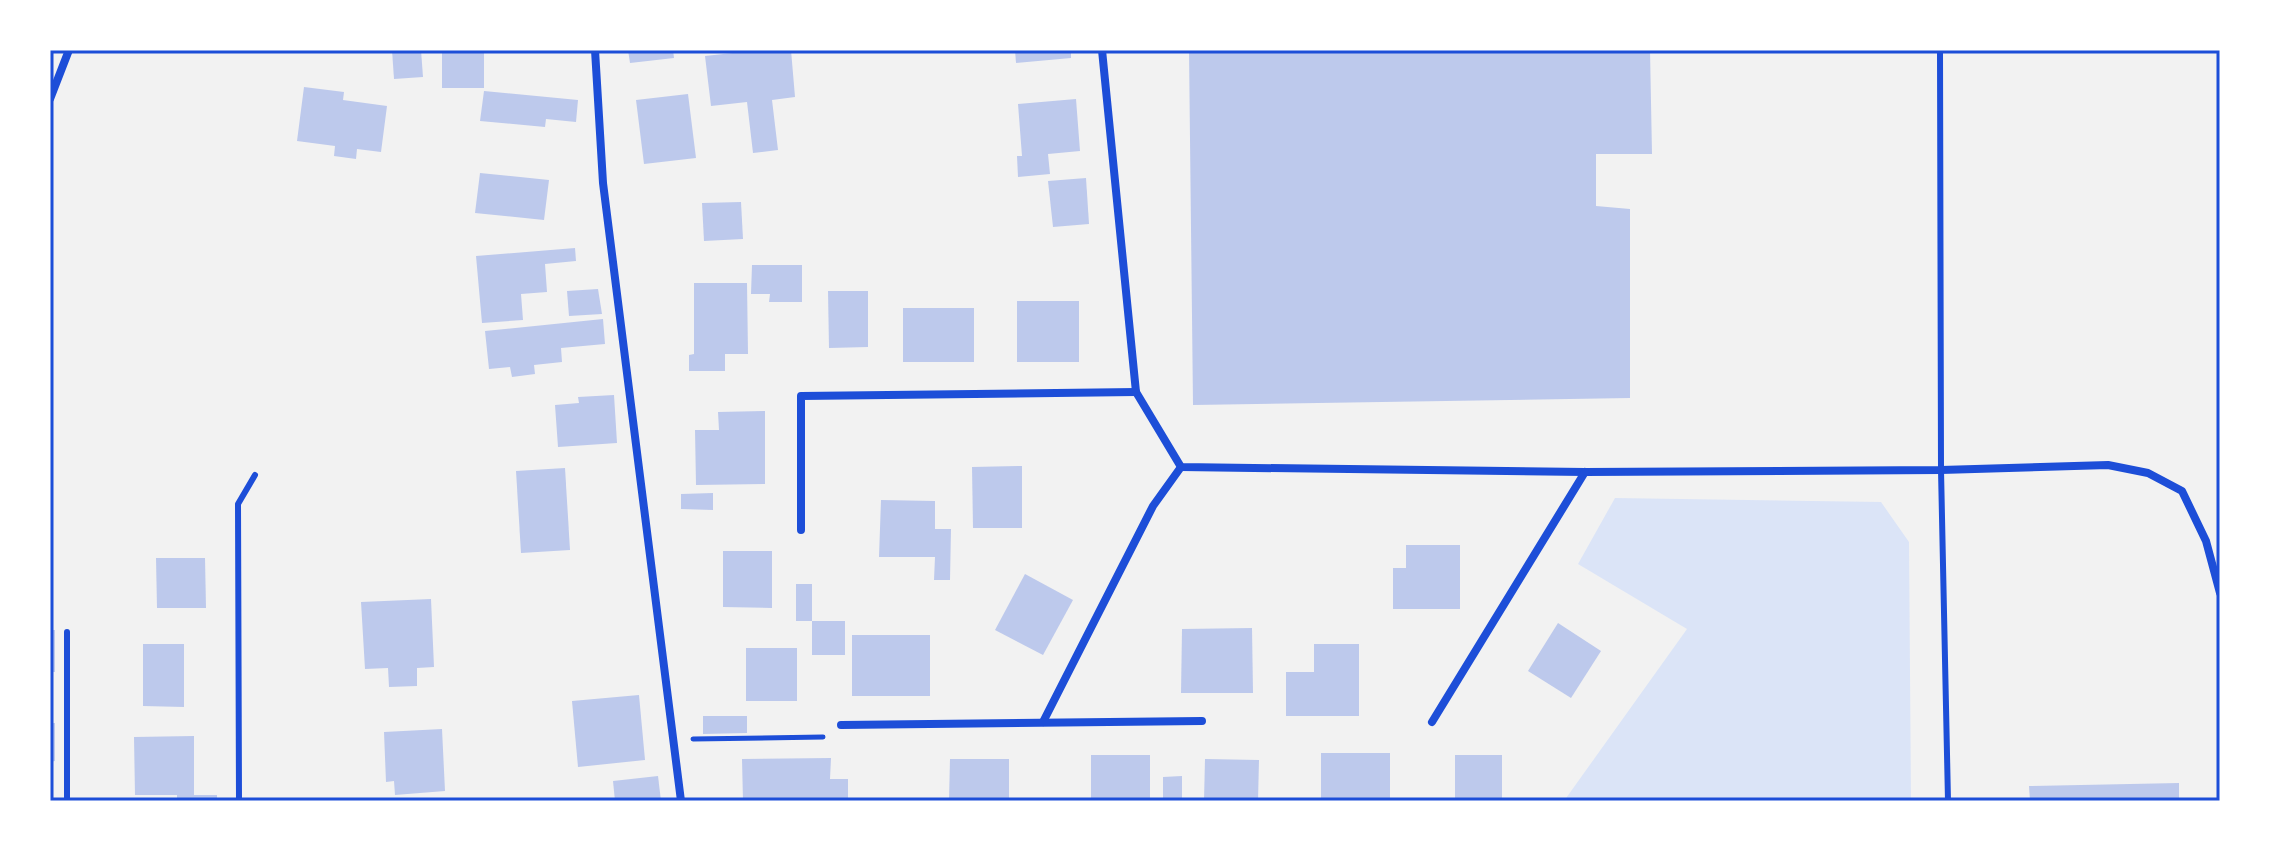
<svg xmlns="http://www.w3.org/2000/svg" width="2270" height="851" font-family="'DejaVu Sans',sans-serif">
  <style>
    .green { fill: #dbe4f7 }
    .building { fill: #bdc9ec }
    .lines { fill: none; stroke-linecap: round; stroke-linejoin: round }
    .path { stroke: #1d4ed8; stroke-width: 5 }
    .service { stroke: #1d4ed8; stroke-width: 6 }
    .minor { stroke: #1d4ed8; stroke-width: 8 }
    .neatline { fill: none; stroke: #1d4ed8; stroke-width: 3 }
  </style>
  <rect width="100%" height="100%" fill="#f2f2f2"/>
  <path class="green" d="M1615 498 1881 502 1909 542 1911 801H1564L1687 629 1578 564Z"/>
  <g class="building">
    <path d="M392 50H421L423 77 394 79Z"/>
    <path d="M628 50H673L674 58 630 63Z"/>
    <path d="M760 50H791L795 97 772 100 778 150 753 153 747 102 711 106 705 56Z"/>
    <path d="M1015 50H1071V58L1016 63Z"/>
    <path d="M1189 50H1650L1652 154H1596V206L1630 209V398L1193 405Z"/>
    <rect x="442" y="51" width="42" height="37"/>
    <path d="M304 87 344 92 343 100 387 106 381 152 357 149 356 159 334 156 335 146 297 141Z"/>
    <path d="M484 91 578 100 576 122 546 119 545 127 480 121Z"/>
    <path d="M688 94 696 158 644 164 636 100Z"/>
    <path d="M1076 99 1080 151 1048 154 1050 174 1018 177 1017 156H1022L1018 104Z"/>
    <path d="M480 173 549 180 544 220 475 213Z"/>
    <path d="M1086 178 1089 224 1053 227 1048 181Z"/>
    <path d="M741 202 743 239 704 241 702 203Z"/>
    <path d="M575 248 576 261 545 264 547 292 521 294 523 320 482 323 476 256Z"/>
    <path d="M752 265H802V302H769L770 294H751Z"/>
    <path d="M694 283H747L748 354H725V371H689V355L694 354Z"/>
    <path d="M598 289 602 314 569 316 567 291Z"/>
    <path d="M828 291H868V347L829 348Z"/>
    <rect x="1017" y="301" width="62" height="61"/>
    <rect x="903" y="308" width="71" height="54"/>
    <path d="M603 319 605 344 561 348 562 362 534 365 535 374 512 377 510 367 489 369 485 331Z"/>
    <path d="M614 395 617 443 558 447 555 405 579 403 578 397Z"/>
    <path d="M765 411V484L696 485 695 430H719L718 412Z"/>
    <path d="M1022 466V528H973L972 467Z"/>
    <path d="M565 468 570 550 521 553 516 471Z"/>
    <path d="M713 493V510L681 509V494Z"/>
    <path d="M881 500 935 501V529H951L950 580H934L935 557H879Z"/>
    <path d="M1406 545H1460V609H1393V568H1406Z"/>
    <path d="M723 551H772V608L723 607Z"/>
    <path d="M156 558H205L206 608H157Z"/>
    <path d="M1025 574 1073 600 1043 655 995 630Z"/>
    <rect x="796" y="584" width="16" height="37"/>
    <path d="M431 599 434 667 417 668V686L389 687 388 668 365 669 361 602Z"/>
    <rect x="812" y="621" width="33" height="34"/>
    <path d="M1558 623 1601 651 1571 698 1528 671Z"/>
    <path d="M1252 628 1253 693H1181L1182 629Z"/>
    <rect x="50" y="630" width="5" height="42"/>
    <rect x="852" y="635" width="78" height="61"/>
    <path d="M143 644H184V707L143 706Z"/>
    <path d="M1314 644H1359V716H1286V672H1314Z"/>
    <rect x="746" y="648" width="51" height="53"/>
    <path d="M639 695 645 760 578 767 572 701Z"/>
    <path d="M703 716H747V733L703 734Z"/>
    <path d="M50 723H55V761L50 762Z"/>
    <path d="M442 729 445 791 395 795 394 781 386 782 384 732Z"/>
    <path d="M194 736V795H217V801H177V795H135L134 737Z"/>
    <rect x="1321" y="753" width="69" height="48"/>
    <rect x="1091" y="755" width="59" height="46"/>
    <rect x="1455" y="755" width="47" height="44"/>
    <path d="M831 758 830 779H848V801H743L742 759Z"/>
    <path d="M950 759H1009V801H949Z"/>
    <path d="M1205 759 1259 760 1258 801H1204Z"/>
    <path d="M658 776 661 801H615L613 781Z"/>
    <path d="M1182 776V801H1163V777Z"/>
    <path d="M2179 783V801H2030L2029 786Z"/>
  </g>
  <g class="lines">
    <path class="path" d="M693 739 823 737"/>
    <g class="service">
      <path d="M1940 50 1941 470 1948 801"/>
      <path d="M67 801V632"/>
      <path d="M239 801 238 504 255 475"/>
    </g>
    <g class="minor">
      <path d="M595 50 603 183 681 801"/>
      <path d="M1102 50 1136 392 1181 467 1585 472 1941 470 2108 465 2148 473 2182 491 2206 541 2220 593"/>
      <path d="M50 99 69 50"/>
      <path d="M801 530V396L1136 392"/>
      <path d="M1043 722 1153 506 1181 467"/>
      <path d="M1432 722 1585 472"/>
      <path d="M841 725 1202 721"/>
    </g>
  </g>
  <rect width="2270" height="851" fill="none" stroke="#ffffff" stroke-width="104"/>
  <rect x="52" y="52" width="2166" height="747" class="neatline"/>
</svg>
